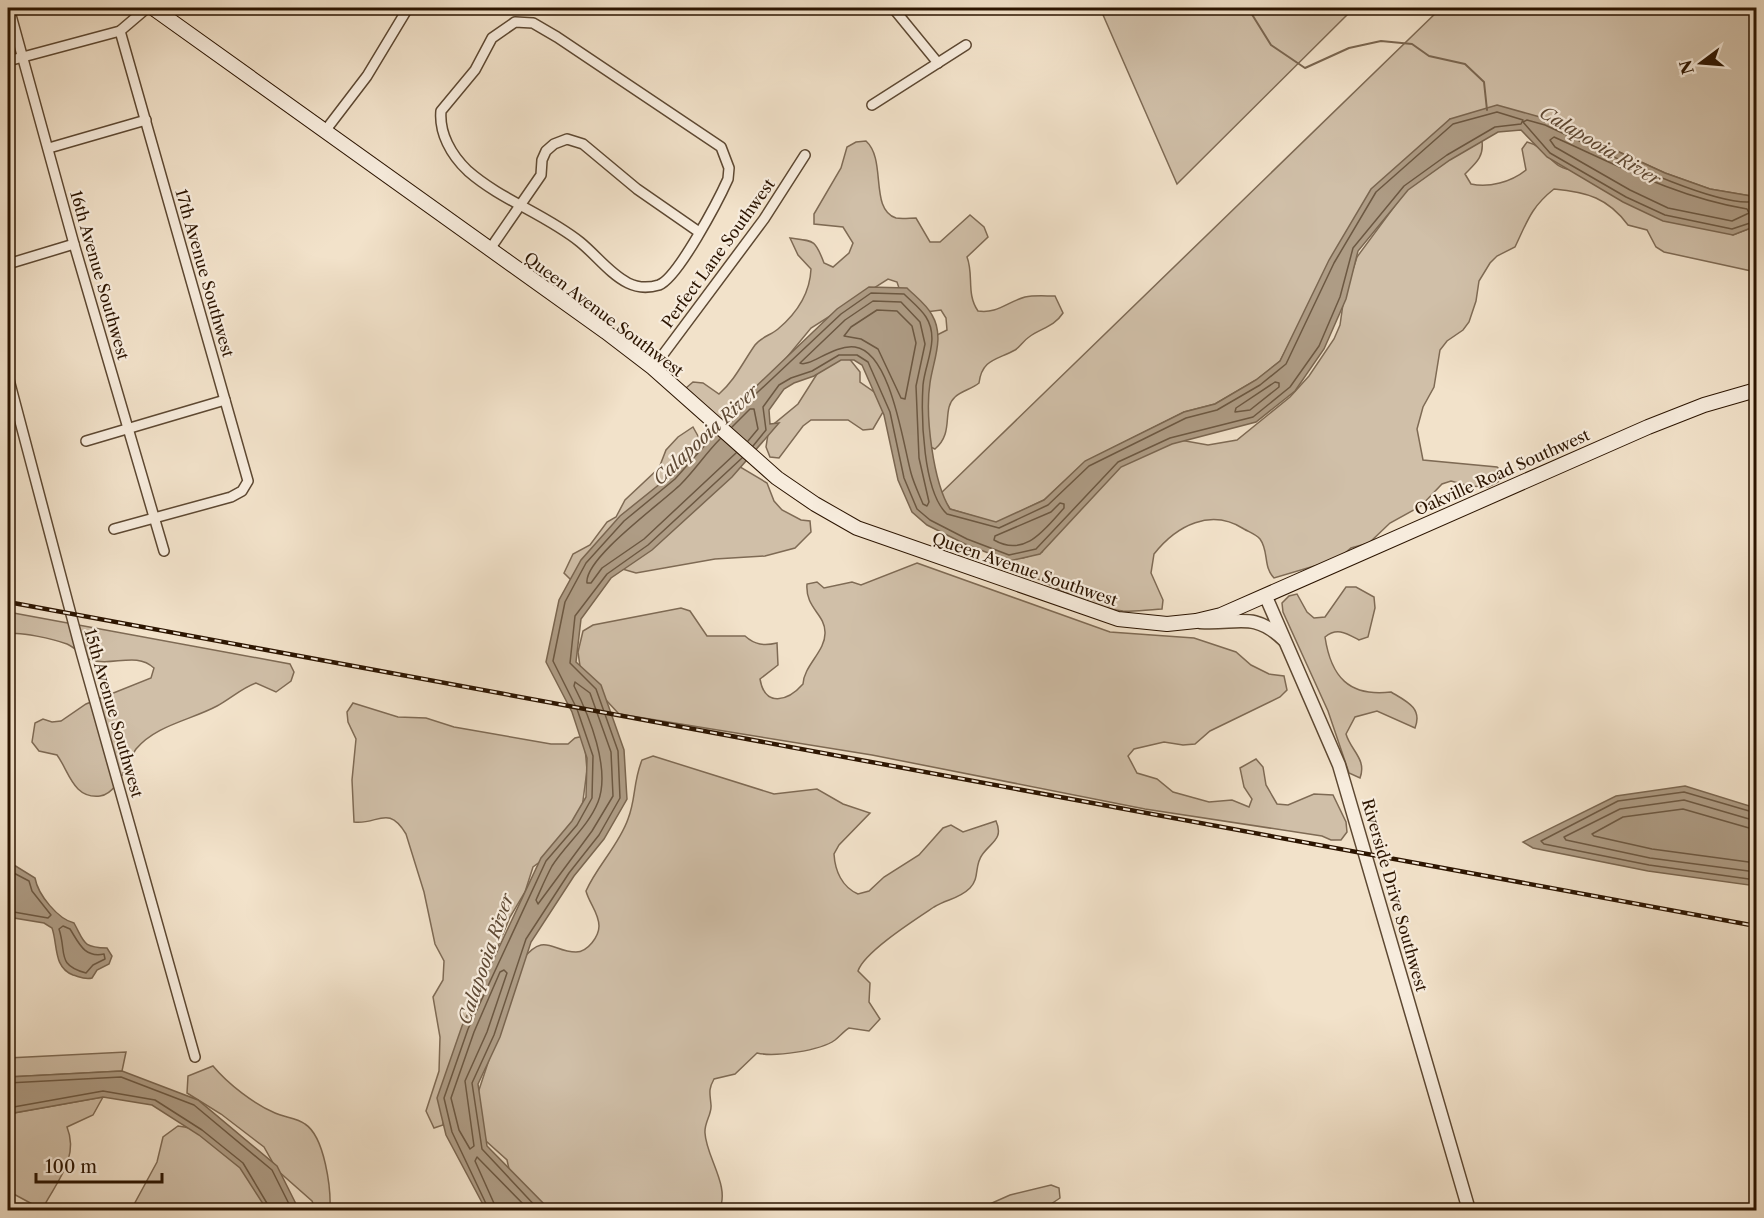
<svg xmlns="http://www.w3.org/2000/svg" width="1764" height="1218" font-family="'Libre Caslon Text',serif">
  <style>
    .green { fill: #d0bfa8; stroke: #7e6a54; stroke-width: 1.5 }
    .water { fill: #ae9c85; stroke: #7a6650; stroke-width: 1.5 }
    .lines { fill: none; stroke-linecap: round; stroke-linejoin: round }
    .shore { stroke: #6c5842; stroke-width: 1.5 }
    .stream { stroke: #7a6650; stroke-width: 2 }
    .minor-casing { stroke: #5d4832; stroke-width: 12 }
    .tertiary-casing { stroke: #5d4832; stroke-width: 15 }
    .secondary-casing { stroke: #2b1400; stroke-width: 16 }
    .minor { stroke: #f7ecdd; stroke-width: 9 }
    .tertiary { stroke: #f7ecdd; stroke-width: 12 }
    .secondary { stroke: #f7ecdd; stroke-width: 14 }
    .rail-casing { stroke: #2b1400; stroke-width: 4.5 }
    .rail { stroke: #f7ecdd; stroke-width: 2; stroke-dasharray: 7; stroke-linecap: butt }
    .labels { text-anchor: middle; stroke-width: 4.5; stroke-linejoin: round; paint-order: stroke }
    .street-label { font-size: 16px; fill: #2b1400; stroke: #f7ecdd }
    .water-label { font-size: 18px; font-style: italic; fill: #5f4a35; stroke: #f7ecdd }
  </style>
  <rect width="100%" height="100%" fill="#f2e2ca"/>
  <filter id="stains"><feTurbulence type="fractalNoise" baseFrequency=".00333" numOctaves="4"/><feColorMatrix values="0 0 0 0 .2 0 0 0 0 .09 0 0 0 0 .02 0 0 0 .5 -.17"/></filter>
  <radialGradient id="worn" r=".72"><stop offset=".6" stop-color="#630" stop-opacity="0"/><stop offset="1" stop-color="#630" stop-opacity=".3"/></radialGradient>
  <g class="green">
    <path d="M1100 8H1354L1177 184Z"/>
    <path d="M1441 8H1756V195L1751 196 1710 189 1665 173 1547 119H1450L1303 318 1280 361 1256 380 1215 404 1184 412 1086 461 1044 500 996 523 950 509 940 494Z"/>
    <path d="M866 141C887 160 869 209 896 218 902 219 910 218 916 218L930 242H940L970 215 984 227 988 237 967 257C974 275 966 294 978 311 997 314 1007 302 1025 297 1034 295 1045 296 1055 296L1063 313C1054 327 1041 328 1029 337 1023 341 1020 347 1015 350 997 360 982 359 979 383 972 389 961 391 955 397 941 410 955 432 935 449L926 445 927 340 947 330 946 318 941 310 926 312 903 300 897 282 888 279 811 328 783 362 720 422 686 388 693 382 703 383 719 394C735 380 743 362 755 345 761 337 771 335 778 329 797 313 810 293 811 269L798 255 790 238C814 241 815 239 824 263L833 267 849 253 853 243 843 227 814 224V214L841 168 847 147 856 142Z"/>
    <path d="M1482 141C1484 157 1476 163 1465 174L1471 184C1489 188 1511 182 1526 170L1522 149 1527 142C1549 147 1549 170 1576 170L1733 235 1756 226V272L1664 252 1656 247 1647 230 1628 225C1608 198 1587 192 1554 189 1531 207 1527 222 1515 247L1497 256 1490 263 1479 281 1476 301 1469 322 1463 330 1447 341 1440 350 1434 387 1423 407 1417 429 1423 460 1497 467 1504 474 1498 482 1488 487 1469 486 1451 481 1442 484 1421 506 1390 523 1369 543 1351 548 1338 559 1274 578C1263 567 1269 551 1260 539 1256 534 1249 532 1244 529 1211 508 1177 525 1154 554L1151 573 1163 600 1162 609C1149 610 1135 612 1123 611 1083 606 1045 581 1009 565L1005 557 1023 558 1042 552 1056 528 1123 464 1180 440 1208 445 1237 440 1290 397 1309 376 1334 339 1340 325 1344 297 1357 257 1408 188 1421 173Z"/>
    <path d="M848 357 860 372V382L877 394 883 412 873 429 863 430 848 420H811L803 426 779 458 770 457 766 447 769 428 798 404 817 374 830 362Z"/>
    <path d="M693 427 703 445 767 483 774 501 782 510 801 520 810 521 811 532 795 548 765 556 715 559 636 573 619 568 571 580 564 573 573 554 590 545 607 522 616 517 625 500 659 468 666 450 678 437Z"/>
    <path d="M917 563 1110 632 1194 638 1236 652 1251 665 1269 674 1284 676 1287 690 1280 697 1210 731 1195 744 1183 745 1164 742 1134 749 1128 756 1137 773 1157 779 1173 792 1209 802 1232 800 1249 807 1252 799 1244 787 1240 768 1256 759 1263 767 1266 785 1277 804 1288 805 1314 794 1333 795 1346 822 1347 832 1341 840H1331L1322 836 1145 809 872 755 619 714 581 673 578 652 583 631 593 625 681 608 690 611 707 636H745C755 645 764 646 777 643L778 665 760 679C765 708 788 701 803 684 804 665 826 651 825 632 825 614 805 608 807 584L817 582 824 588 852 582 861 585Z"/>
    <path d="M1346 587H1356L1374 597 1375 608 1368 637 1359 640C1346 633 1337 627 1325 637 1331 677 1349 697 1391 692 1406 701 1423 708 1415 728L1377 711 1355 717 1346 734C1351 751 1367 759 1360 778L1349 773 1328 711 1283 612 1282 603 1289 596 1297 594 1307 612 1314 618 1325 617Z"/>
    <path d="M8 612 290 664 294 672 291 681 276 692 256 683C242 688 230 699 217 706 191 720 156 725 136 749 127 762 118 794 100 796 73 799 69 771 57 755L39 751 32 742 35 723 43 719 52 722 61 721 86 704 151 678 154 668C136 651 112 667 91 660 82 656 76 648 67 644 56 640 17 630 8 635Z"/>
    <path d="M353 703 398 717 426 718 454 727 551 744H568L575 738 584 736 587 770 582 808 548 856 533 867 525 892 510 917 494 956 445 1098 443 1125 434 1128 426 1111 439 1071 440 1037 433 997 443 980 444 961 435 944 424 892 406 834C388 804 378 825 354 822L352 780 356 739 348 722 347 712Z"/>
    <path d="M653 756 774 794 817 789 843 804 870 813 839 845 834 854C835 871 842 887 858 894L869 891 884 877 919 855 943 828 951 825 963 832 996 821C1004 839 991 842 982 855 974 866 980 878 970 888 959 899 947 899 934 907 916 919 864 952 858 971L870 983 869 1002 880 1019 869 1031 849 1028C844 1031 840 1036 835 1040 820 1051 774 1057 757 1053L735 1074 714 1079C708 1090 710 1093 711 1105 712 1114 704 1123 705 1133 706 1157 731 1187 719 1210H559L534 1207 509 1169 507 1160 486 1141 474 1105 522 960C545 931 552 952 576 952 588 952 599 936 599 926 599 913 589 903 586 891 597 866 619 845 628 819 636 799 633 782 642 760Z"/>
    <path d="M126 1052 122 1071 8 1077V1058Z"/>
    <path d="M213 1066C228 1084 254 1104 275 1113 283 1117 298 1118 305 1124 325 1137 331 1189 330 1210H316L312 1201 277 1170 264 1147 221 1114 187 1093 188 1076Z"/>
    <path d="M103 1097 93 1115 67 1127C79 1157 58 1180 44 1206L34 1205 8 1191V1114Z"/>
    <path d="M178 1126C225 1131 253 1177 280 1210H131L157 1162 163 1137Z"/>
    <path d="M1051 1185 1059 1188 1060 1198 1042 1210H945L983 1207 1010 1195Z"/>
  </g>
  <g class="water">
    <path d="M1497 105 1547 119 1665 173 1710 189 1751 196 1756 195V226L1733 235 1663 221 1623 202 1547 157 1521 130 1498 132 1450 160 1408 190 1358 251 1346 299 1324 349 1295 391 1256 422 1172 444 1121 467 1040 554 1009 561 965 544 927 525 912 512 898 480 884 415 862 365 854 360H841L814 376 794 383 784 389 769 410 770 424 779 423 732 477 652 550 611 578 581 619 576 662 601 685 624 750 627 799 604 839 574 876 531 942 500 1037 478 1084 487 1146 550 1210H486L446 1135 437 1098 462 1026 541 858 572 821 586 797 587 758 572 712 546 662 559 600 581 560 620 516 671 475 700 440 837 309 869 287 907 288C915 296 927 305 932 315 945 337 933 361 930 383 925 415 933 482 950 509L996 522 1044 500 1085 461 1184 412 1215 404 1256 380 1280 361 1329 260 1371 189 1450 119Z"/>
    <path d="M1685 786 1756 808V886L1648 871 1533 848 1523 842 1616 796Z"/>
    <path d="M8 864 14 865 35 878C38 895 58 919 74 923 85 943 82 947 107 948L112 956 109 964 97 970 92 978C85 980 80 977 73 975 53 967 58 945 52 928L44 923 8 917Z"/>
    <path d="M122 1071 198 1100 277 1166 299 1210H267L240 1168 199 1135 152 1105 103 1097 8 1114V1077Z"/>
  </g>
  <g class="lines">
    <g class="shore">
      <path d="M1554 137C1619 166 1676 197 1747 209L1749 213 1732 221 1668 208 1630 190 1555 147 1550 140Z"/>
      <path d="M1756 201C1718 211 1585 143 1545 125L1527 120 1523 122 1550 153 1626 197 1665 215 1732 229 1756 221"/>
      <path d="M873 301 901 302 920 322 925 344 916 386 919 458 929 502 927 506 923 504C919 494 914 484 911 473 903 444 891 352 855 347 834 344 809 368 800 363L845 320Z"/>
      <path d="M877 310 897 311 912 326 916 343 905 399 901 398 878 349 861 339 844 336 851 327Z"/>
      <path d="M1275 382 1279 383V387L1250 410 1235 412 1236 408Z"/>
      <path d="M726 422 841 314 871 293 904 294C911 301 921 309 926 317 940 339 925 363 923 385 921 417 923 492 947 514L999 528 1048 505 1089 466 1186 418 1217 410 1260 385 1286 364 1334 263 1376 192 1453 124 1497 112 1523 120 1521 124 1495 127 1447 155 1404 186 1353 248 1340 297 1319 346 1290 387 1253 417 1170 438 1118 462 1036 549 1009 555 967 539 930 520 917 509 904 478 890 412 868 362 857 355H839L812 371 791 378 779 385 763 407 766 430 753 446"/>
      <path d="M732 427 750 409H754L758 429 748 441"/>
      <path d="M720 439C706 453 695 470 681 484 662 503 584 558 587 583H591L602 568 644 539 736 453"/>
      <path d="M1060 503 1064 504V508C1045 529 1025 558 994 540L995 536 1051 512Z"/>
      <path d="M575 682 590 693 611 752 613 796 592 831 538 904 536 900C541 889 546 877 552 866 566 844 588 827 598 802 611 769 589 715 574 686Z"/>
      <path d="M1756 813 1684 792 1618 801 1541 841 1544 844 1649 865 1756 880"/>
      <path d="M1756 821 1684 800 1620 809 1564 837 1566 840 1650 858 1756 872"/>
      <path d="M1756 830 1683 809 1623 817 1592 834 1594 836 1652 849 1756 863"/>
      <path d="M8 870 29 881 32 891 51 915 48 918 8 911"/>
      <path d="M63 926 70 929C79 943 84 958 104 954L105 959 93 965 86 973C56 965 67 953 59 929Z"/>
      <path d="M504 970 507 973 487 1032 465 1081 474 1146 470 1149 459 1130 451 1098 474 1032 500 972Z"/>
      <path d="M8 1083 121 1077 194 1105 272 1170 292 1210"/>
      <path d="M8 1108 103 1091 155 1100 202 1130 243 1163 271 1210"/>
      <path d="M489 1210 452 1132 444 1098 468 1029 546 861 577 825 592 798 593 756 577 709 553 661 565 602 586 563 624 521 675 479 715 434"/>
      <path d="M497 1210 475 1161 477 1157 529 1210"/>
      <path d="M539 1210 482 1149 472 1083 494 1035 526 939 569 873 599 835 620 798 618 751 596 689 570 663 575 616 607 574 648 545 742 458"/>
    </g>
    <path class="stream" d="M1248 8 1271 45 1305 68 1349 48 1381 41 1412 44 1429 56 1465 64 1484 82 1487 110"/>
    <g class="minor-casing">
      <g id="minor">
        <path d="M9 8 74 244 164 551"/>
        <path d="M893 8 938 63"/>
        <path d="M515 22 533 23 557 37 721 147 729 168 728 179C719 199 678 278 659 285 649 288 638 288 628 283 610 274 596 255 580 242 545 214 501 200 468 171 451 155 439 133 441 111L475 70 492 38Z"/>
        <path d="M8 61 120 31 147 8"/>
        <path d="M872 105 966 45"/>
        <path d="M325 131 367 76 408 8"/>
        <path d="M49 148 146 120"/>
        <path d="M490 249 541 175 542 160 546 151 554 144 567 139 583 144 637 189 699 232"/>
        <path d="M8 264 74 244"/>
        <path d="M653 368 764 219 805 155"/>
        <path d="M8 376 81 652 195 1057"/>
        <path d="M86 441 225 400"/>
        <path d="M114 529 231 497 242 491 248 481 120 31"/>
      </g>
    </g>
    <g class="tertiary-casing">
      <g id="tertiary">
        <path d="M1266 597 1339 765 1469 1210"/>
        <path d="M1200 622C1236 625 1253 610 1284 640"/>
      </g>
    </g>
    <g class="secondary-casing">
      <path id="secondary" d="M153 8 606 332 653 368 777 478 815 504 857 528 1118 619 1167 624 1196 621 1221 615 1648 427 1704 405 1756 390"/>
    </g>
    <use href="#minor" class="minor"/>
    <use href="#tertiary" class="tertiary"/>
    <use href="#secondary" class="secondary"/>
    <g class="rail-casing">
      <path id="rail" d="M8 602 1756 926"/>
    </g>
    <use href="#rail" class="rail"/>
  </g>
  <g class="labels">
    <g class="street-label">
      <text transform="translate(718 253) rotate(-54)" y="6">Perfect Lane Southwest</text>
      <text transform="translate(205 273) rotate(74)" y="6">17th Avenue Southwest</text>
      <text transform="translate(100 275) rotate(74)" y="6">16th Avenue Southwest</text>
      <text transform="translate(604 314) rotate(37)" y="6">Queen Avenue Southwest</text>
      <text transform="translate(1502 472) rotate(-24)" y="6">Oakville Road Southwest</text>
      <text transform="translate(1025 569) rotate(19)" y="6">Queen Avenue Southwest</text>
      <text transform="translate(114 713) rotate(74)" y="6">15th Avenue Southwest</text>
      <text transform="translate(1395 895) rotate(74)" y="6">Riverside Drive Southwest</text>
    </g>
    <g class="water-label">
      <text transform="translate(1600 146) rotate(31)" y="6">Calapooia River</text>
      <text transform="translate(706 435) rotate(-43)" y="6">Calapooia River</text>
      <text transform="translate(486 959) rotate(-71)" y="6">Calapooia River</text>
    </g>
  </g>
  <rect width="1764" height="1218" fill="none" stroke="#f2e2ca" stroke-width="30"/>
  <rect x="9" y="9" width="1746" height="1200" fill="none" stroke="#2b1400" stroke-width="3"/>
  <rect x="15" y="15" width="1734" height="1188" fill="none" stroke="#2b1400" stroke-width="1.5"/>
  <g transform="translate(1701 63) rotate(254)" stroke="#f7ecdd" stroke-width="4.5" paint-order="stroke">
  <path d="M0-4.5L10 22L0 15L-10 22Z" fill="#2b1400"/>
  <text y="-9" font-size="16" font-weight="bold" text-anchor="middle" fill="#2b1400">N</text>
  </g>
  <path d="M36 1173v9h126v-9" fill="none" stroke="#2b1400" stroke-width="3"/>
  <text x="45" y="1173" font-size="18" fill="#2b1400" stroke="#f7ecdd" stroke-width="4.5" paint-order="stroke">100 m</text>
  <rect width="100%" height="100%" filter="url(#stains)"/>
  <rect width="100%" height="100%" fill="url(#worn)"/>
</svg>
